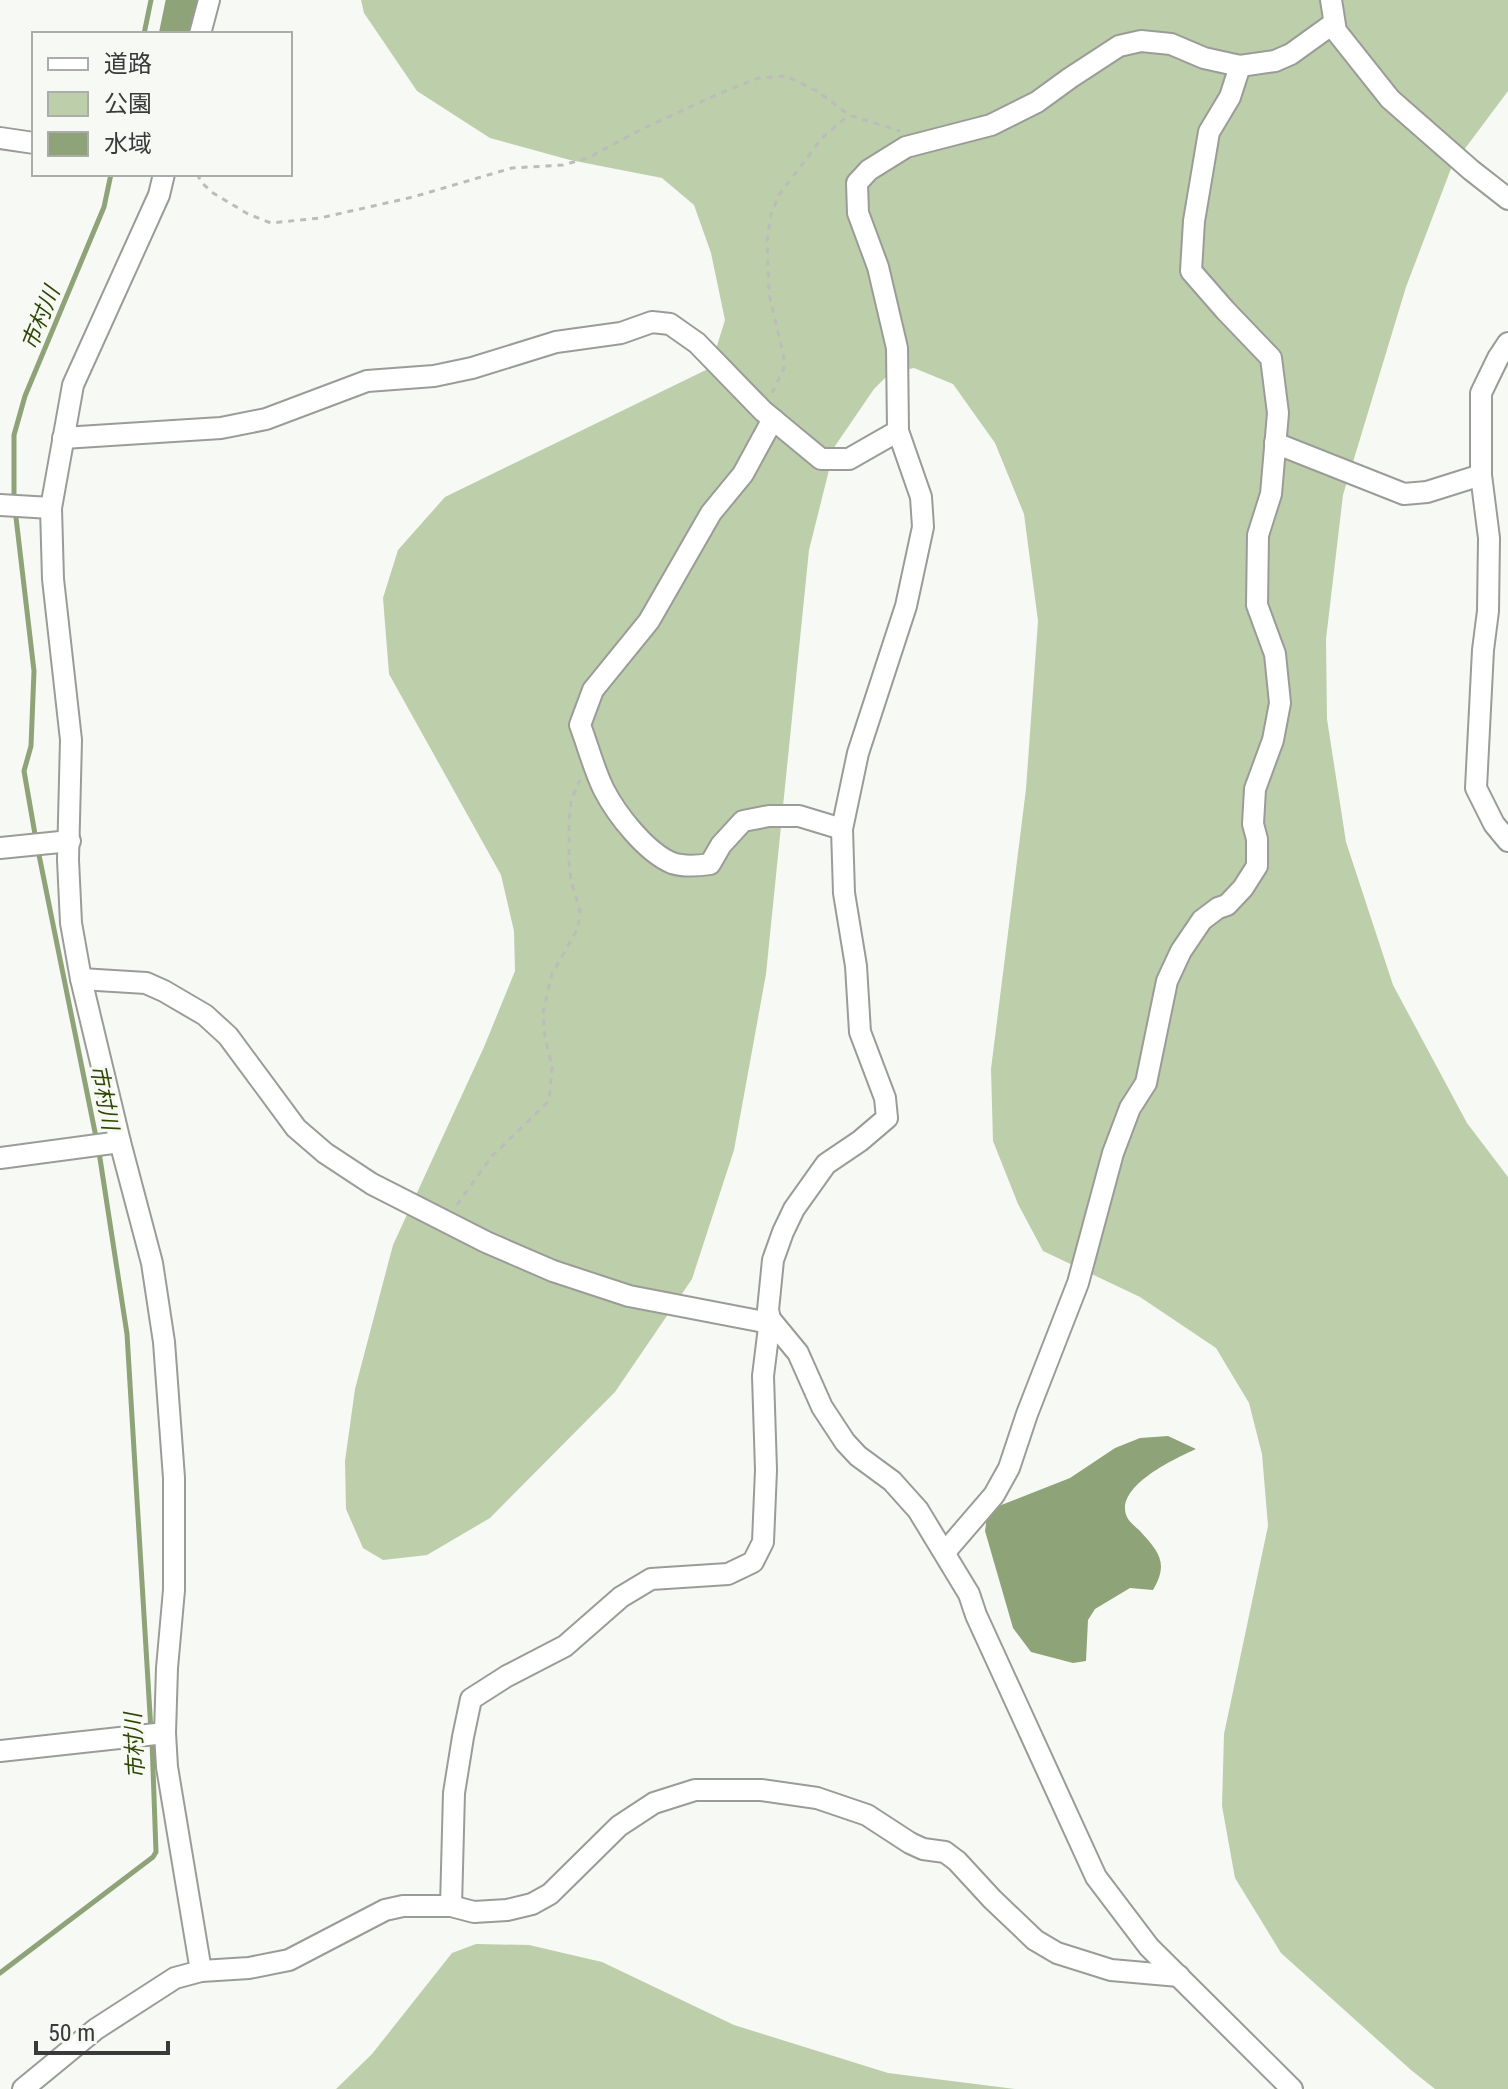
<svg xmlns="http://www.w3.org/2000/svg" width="1508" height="2089" font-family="'Roboto Condensed','Noto Sans JP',sans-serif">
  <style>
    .green { fill: #bdceaa }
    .water { fill: #8fa379 }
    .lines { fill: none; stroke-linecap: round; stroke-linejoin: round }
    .stream { stroke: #8fa379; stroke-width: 5 }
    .river { stroke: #8fa379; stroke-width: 32 }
    .minor-casing { stroke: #9a9c97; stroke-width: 24 }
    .path { stroke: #bbbdba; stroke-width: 3; stroke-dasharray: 6 6; stroke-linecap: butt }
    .minor { stroke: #fff; stroke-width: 20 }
    .labels { text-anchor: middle; stroke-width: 6; stroke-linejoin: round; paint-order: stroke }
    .water-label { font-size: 22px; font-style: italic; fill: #2f4703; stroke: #f7f9f5 }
  </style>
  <rect width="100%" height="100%" fill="#f7f9f5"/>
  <g class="green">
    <path d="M361 0H1508V91L1452 166 1406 287 1343 495 1326 639 1327 719 1346 842 1393 985 1467 1123 1508 1177V2089H1435L1411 2070 1281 1953 1235 1878 1222 1806 1224 1734 1268 1526 1262 1454 1249 1403 1216 1348 1140 1297 1043 1251 1018 1204 993 1141 991 1069 1026 789 1038 621 1024 514 995 443 953 384 914 368 890 373 874 389 835 446 809 550 766 974 734 1150 692 1279 615 1392 490 1518 427 1555 383 1560 363 1548 346 1509 345 1461 355 1389 393 1245 484 1047 515 971 514 931 501 875 389 674 383 598 398 550 445 497 710 368 725 320 711 253 694 205 662 178 570 160 490 138 417 91 364 13Z"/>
    <path d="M476 1944 529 1945 602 1962 734 2025 888 2073 1015 2089H336L372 2054 452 1953Z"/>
  </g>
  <path class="water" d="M1168 1436 1196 1449C1176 1458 1113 1487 1127 1517 1129 1522 1136 1527 1140 1531 1159 1552 1169 1563 1153 1590L1130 1588 1095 1609 1088 1620 1086 1661 1073 1663 1031 1652 1013 1628 985 1531 987 1516 996 1507 1070 1478 1115 1448 1140 1438Z"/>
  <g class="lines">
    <g class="stream">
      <path d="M144 34 151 0"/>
      <path d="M14 499V435L25 396 104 207 111 174"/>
      <path d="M15 509 34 671 31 746 24 771 36 840"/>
      <path d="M38 850 97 1142"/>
      <path d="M99 1152 127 1334 151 1731"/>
      <path d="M0 1973 153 1857 156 1852 152 1741"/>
    </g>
    <path class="river" d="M175 34 182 0"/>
    <g class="minor-casing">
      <g id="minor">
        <path d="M1331 0 1336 31 1390 99 1471 170 1508 199"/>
        <path d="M200 34 209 0"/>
        <path d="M0 138 34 143"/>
        <path d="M164 174 159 195 73 385 51 508 53 579 71 740 68 860 71 923 81 979 120 1142 152 1263 164 1342 174 1478V1590L167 1668 165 1733 167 1767 201 1971"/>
        <path d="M1508 343 1498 358 1481 393V475L1489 538 1488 611 1483 650 1476 788 1494 824 1508 841"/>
        <path d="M773 419 743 474 711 513 649 621 593 690 580 725C588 746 594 770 604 790 617 815 646 852 672 863 684 867 697 866 710 864L721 845 743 821 769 816H799L842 829"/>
        <path d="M63 438 221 428 266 419 367 381 434 376 472 368 556 342 621 333 652 322 670 324 697 343 763 411 821 459H849L898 431"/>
        <path d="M1275 443 1404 494 1427 492 1481 475"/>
        <path d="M0 505 51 508"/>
        <path d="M0 848 70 841"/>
        <path d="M81 979 146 983 164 991 205 1015 228 1036 296 1128 325 1153 372 1184 486 1242 553 1271 629 1296 759 1321 770 1319"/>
        <path d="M0 1158 120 1142"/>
        <path d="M770 1319 798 1353 822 1407 845 1442 858 1456 892 1481 918 1510 969 1594 976 1615 1096 1877 1149 1947 1292 2089"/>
        <path d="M945 1552 994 1495 1009 1468 1027 1414 1078 1283 1113 1153 1130 1108 1146 1083 1167 981 1181 951 1202 920 1218 908 1227 905 1243 888 1257 866V839L1253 824 1255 789 1273 740 1280 703 1275 654 1257 605 1258 535 1271 494 1278 413 1271 358 1225 310 1191 271 1194 221 1209 132 1230 97 1240 66"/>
        <path d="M0 1751 165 1733"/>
        <path d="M451 1906 454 1793 463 1737 471 1699 507 1676 565 1646 621 1597 651 1579 728 1574 753 1562 763 1542 766 1470 763 1376 770 1319 768 1310 773 1260 783 1232 794 1209 826 1164 860 1141 887 1118 885 1098 860 1032 856 966 844 893 842 829 858 753 906 606 923 527 921 497 898 431 897 348 878 267 858 213 857 183 869 170 906 147 991 125 1037 102 1070 78 1119 46 1141 41 1171 44 1204 58 1240 66 1275 61 1291 54 1334 23"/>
        <path d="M23 2089 96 2029 175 1978 201 1971 249 1968 289 1960 385 1910 403 1906H451L474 1912 507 1910 532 1904 550 1894 619 1826 654 1803 695 1790H761L817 1798 867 1815 910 1843 923 1849 945 1852 957 1861 992 1899 1035 1940 1057 1953 1111 1970 1179 1976"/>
      </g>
    </g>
    <g class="path">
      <path d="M197 174 202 183 213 193 248 214 271 223 320 218 413 197 512 168 563 165 588 158 642 129 725 91 759 78 786 76 817 91 849 115 900 131"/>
      <path d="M772 393 784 368V358L769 294 767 241 771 214 779 195 822 138 849 115"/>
      <path d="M457 1205 492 1156 549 1101 552 1067 545 1037 543 1012 552 974 578 928 580 911 571 880 569 863V824L571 801 580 780"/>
    </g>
    <use href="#minor" class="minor"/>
  </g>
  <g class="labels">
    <g class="water-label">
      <text transform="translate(40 318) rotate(-68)" y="8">市村川</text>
      <text transform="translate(105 1097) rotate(79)" y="8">市村川</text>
      <text transform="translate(134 1746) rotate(-93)" y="8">市村川</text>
    </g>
  </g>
  <rect x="32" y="32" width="260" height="144" fill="#f7f9f5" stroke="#abadaa" stroke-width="2"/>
  <rect x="48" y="58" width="40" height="12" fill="#ffffff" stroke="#abadaa" stroke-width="2"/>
  <text x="104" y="72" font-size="24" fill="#393a39">道路</text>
  <rect x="48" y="92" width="40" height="24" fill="#bdceaa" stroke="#abadaa" stroke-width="2"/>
  <text x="104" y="112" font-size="24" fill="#393a39">公園</text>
  <rect x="48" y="132" width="40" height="24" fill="#8fa379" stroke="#abadaa" stroke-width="2"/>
  <text x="104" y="152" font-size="24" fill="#393a39">水域</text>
  <path d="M36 2041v12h132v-12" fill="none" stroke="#393a39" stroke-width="4"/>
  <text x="48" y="2041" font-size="24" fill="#393a39" stroke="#f7f9f5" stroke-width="6" paint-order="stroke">50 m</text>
</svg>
